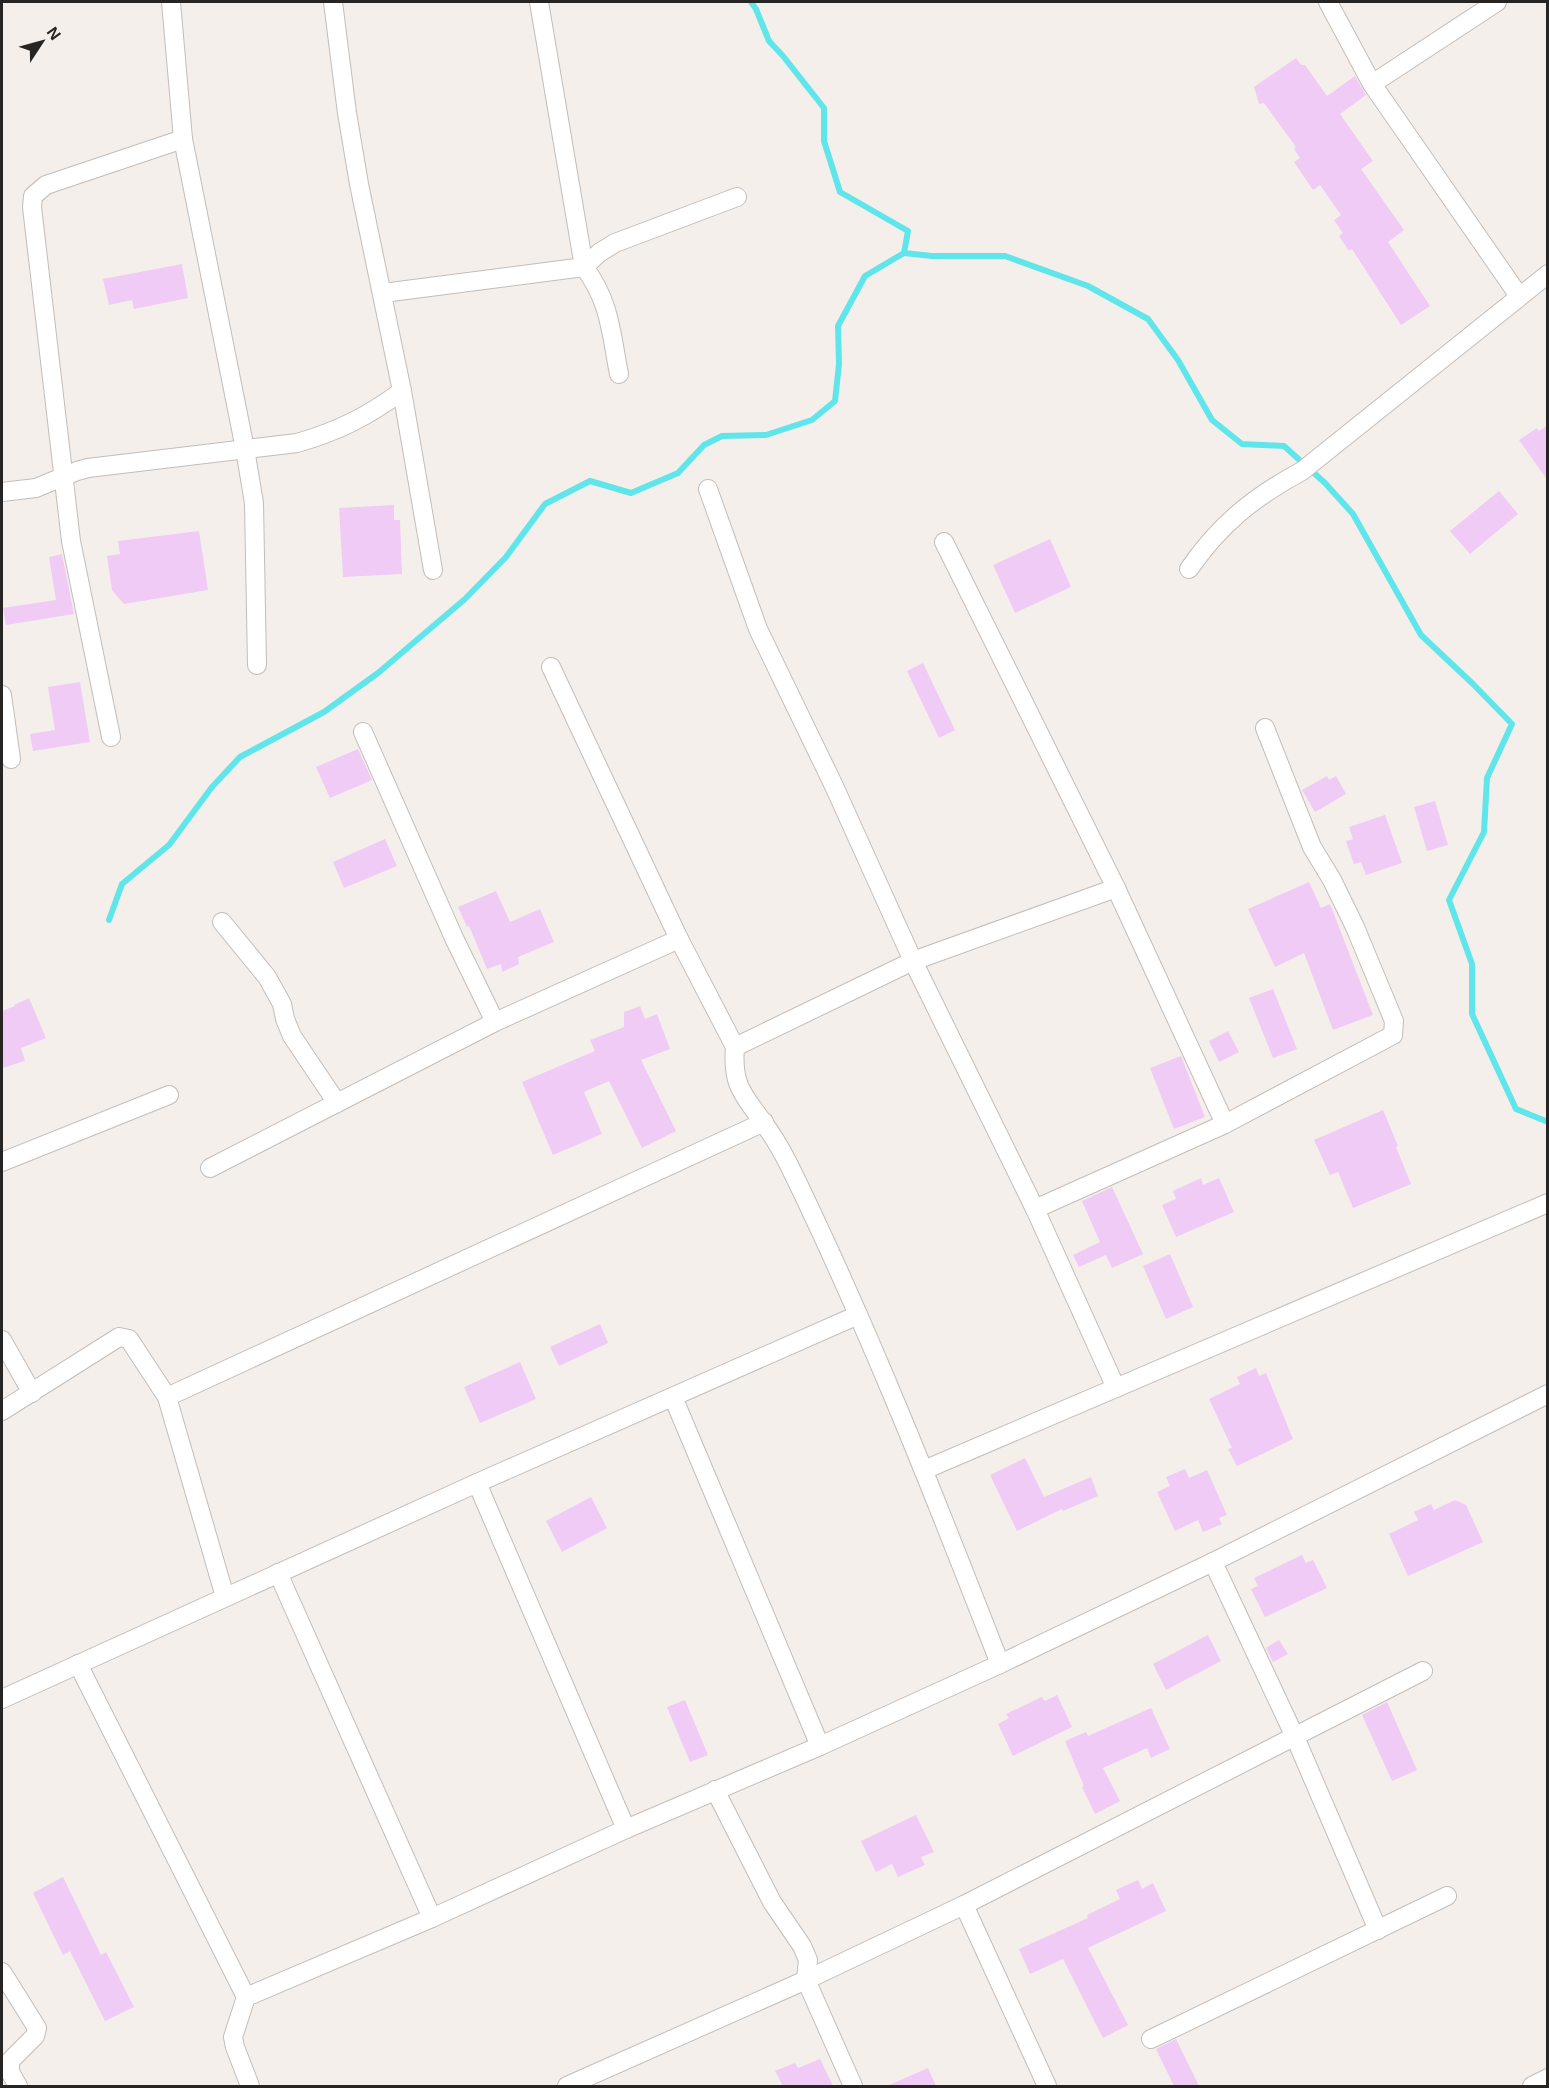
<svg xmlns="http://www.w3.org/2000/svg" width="1549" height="2088" font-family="Helvetica,sans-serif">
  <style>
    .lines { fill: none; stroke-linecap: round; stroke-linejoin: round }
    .stream { stroke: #60e6ea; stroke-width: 6 }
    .building { fill: #efcbf6 }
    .street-casing { stroke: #c2bdb9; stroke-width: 20 }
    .street { stroke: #fff; stroke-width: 18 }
  </style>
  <rect width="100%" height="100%" fill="#f5efeb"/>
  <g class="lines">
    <g class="stream">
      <path d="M904 253 932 256H1005L1088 286 1148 319 1178 360 1212 420 1242 444 1284 446 1325 483 1353 514 1421 635 1473 684 1512 724 1487 778 1484 832 1449 900 1472 964V1014L1516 1109 1548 1122"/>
      <path d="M109 920 122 884 169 845 212 787 240 757 324 712 378 673 465 599 506 557 545 504 590 481 631 493 678 473 704 445 722 436 766 435 812 420 835 401 839 364 838 326 865 276 904 253 908 231 840 192 824 141V108L783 56 769 41 756 9 751 2"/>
    </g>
  </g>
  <g class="building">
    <path d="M1296 58 1301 65H1305L1327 96 1355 76 1366 95 1340 114 1373 161 1361 169 1404 230 1388 242 1430 306 1401 325 1352 249 1349 251 1339 236 1343 233 1334 220 1341 215 1320 185 1313 190 1294 162 1300 158 1294 149 1296 147 1264 103 1259 104 1254 87Z"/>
    <path d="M182 264 188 298 134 309 132 300 109 305 103 279Z"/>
    <path d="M1548 425V481L1519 440 1537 428 1539 431Z"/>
    <path d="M1499 491 1518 514 1470 554 1450 531Z"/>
    <path d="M394 505V520H400L402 574 343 577 339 508Z"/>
    <path d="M199 531 208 590 124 604 112 590 107 556 120 554 118 541Z"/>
    <path d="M1050 539 1071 587 1015 613 993 565Z"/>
    <path d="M62 554 74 614 6 625 3 608 56 600 49 557Z"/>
    <path d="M923 663 955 730 939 738 907 671Z"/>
    <path d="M80 682 90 742 33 751 30 734 55 730 48 687Z"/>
    <path d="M358 749 372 780 330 798 316 767Z"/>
    <path d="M1327 776 1329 780 1336 776 1346 794 1315 812 1302 790Z"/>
    <path d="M1435 801 1448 845 1427 851 1414 807Z"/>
    <path d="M1385 815 1402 863 1366 875 1361 862 1354 864 1346 841 1353 839 1349 827Z"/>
    <path d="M385 839 397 866 344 888 333 862Z"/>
    <path d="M1309 882 1321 908 1330 904 1373 1015 1333 1030 1304 953 1275 967 1248 909Z"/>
    <path d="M496 891 510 922 540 909 554 942 518 957 519 964 502 972 501 964 487 969 469 926 467 927 458 907Z"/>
    <path d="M1273 989 1297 1049 1273 1058 1249 998Z"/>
    <path d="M29 998 46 1038 21 1048 25 1061 2 1068V1011L15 1006 14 1005Z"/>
    <path d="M640 1006 645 1019 657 1014 670 1049 641 1060 676 1131 642 1148 609 1081 584 1092 602 1134 553 1155 522 1082 595 1051 590 1040 624 1027V1012Z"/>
    <path d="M1228 1031 1239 1052 1219 1062 1209 1041Z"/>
    <path d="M1181 1056 1205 1117 1174 1129 1150 1068Z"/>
    <path d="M1383 1110 1398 1146 1396 1147 1411 1184 1353 1208 1338 1172 1330 1175 1314 1140Z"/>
    <path d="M1201 1178 1203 1185 1219 1178 1234 1212 1176 1237 1162 1205 1176 1199 1173 1191Z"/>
    <path d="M1112 1187 1143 1254 1112 1268 1106 1255 1079 1267 1073 1255 1100 1242 1082 1201Z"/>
    <path d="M1170 1254 1193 1307 1166 1319 1143 1266Z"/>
    <path d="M600 1324 608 1343 559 1366 550 1347Z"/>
    <path d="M520 1362 536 1399 480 1423 464 1387Z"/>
    <path d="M1256 1368 1259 1376 1266 1373 1293 1439 1237 1466 1228 1449 1232 1448 1209 1399 1240 1384 1237 1377Z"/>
    <path d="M1025 1458 1044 1497 1091 1477 1098 1496 1063 1511 1062 1509 1017 1531 990 1475Z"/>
    <path d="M1185 1469 1189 1478 1207 1470 1227 1515 1219 1518 1222 1524 1203 1532 1198 1520 1175 1531 1157 1492 1170 1486 1166 1477Z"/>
    <path d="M591 1497 607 1528 562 1552 546 1521Z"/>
    <path d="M1455 1500 1466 1505 1483 1542 1408 1576 1389 1534 1418 1520 1414 1512 1431 1504 1434 1510Z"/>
    <path d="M1302 1555 1306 1563 1313 1560 1327 1588 1265 1617 1251 1589 1258 1586 1254 1578Z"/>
    <path d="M1208 1635 1221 1661 1166 1690 1153 1664Z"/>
    <path d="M1279 1640 1288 1654 1273 1662 1266 1648Z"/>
    <path d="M1057 1695 1072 1727 1013 1756 998 1724 1009 1718 1006 1714 1042 1697 1045 1701Z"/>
    <path d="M685 1700 708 1755 690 1762 667 1707Z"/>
    <path d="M1387 1702 1417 1770 1392 1781 1362 1715Z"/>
    <path d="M1151 1708 1170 1749 1151 1758 1147 1748 1103 1768 1120 1801 1095 1814 1082 1787 1084 1786 1065 1741 1086 1732 1088 1736Z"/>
    <path d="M916 1815 934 1852 921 1857 925 1865 898 1877 892 1864 876 1872 861 1841Z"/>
    <path d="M63 1877 101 1955 106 1952 134 2007 105 2021 70 1951 63 1955 33 1893Z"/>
    <path d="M1138 1880 1142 1889 1153 1883 1166 1911 1088 1948 1128 2025 1103 2038 1063 1959 1030 1974 1019 1949 1088 1918 1087 1915 1120 1899 1116 1890Z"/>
    <path d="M1176 2039 1199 2086H1174L1156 2049Z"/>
    <path d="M820 2059 833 2086H783L775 2071 795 2063 798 2068Z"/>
    <path d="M928 2068 936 2086H887Z"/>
  </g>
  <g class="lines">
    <g class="street-casing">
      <g id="street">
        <path d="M171 2 183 139 245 449 254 503 257 665"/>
        <path d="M333 2 347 113 359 184 402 391 433 570"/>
        <path d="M539 2 584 267C610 301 611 333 619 374"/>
        <path d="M1328 2 1372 84 1519 296"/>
        <path d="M1372 84 1497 2"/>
        <path d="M383 293 584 267 599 253 615 243 737 197"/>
        <path d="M708 489 758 629 834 786 913 961 1035 1209 1116 1388"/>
        <path d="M2 492 36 488 77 471 88 468 297 443C339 431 368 416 402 391"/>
        <path d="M944 542 1116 888 1225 1124"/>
        <path d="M1189 569C1220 524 1254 497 1302 471L1548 274"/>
        <path d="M551 667 679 939 735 1047C734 1059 734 1071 738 1083 743 1097 754 1109 762 1121 773 1135 782 1151 790 1167 869 1329 935 1497 1000 1664"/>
        <path d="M2 695 11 759"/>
        <path d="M363 732 454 938 495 1022"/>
        <path d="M111 737 71 541 32 207 33 196 46 185 183 139"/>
        <path d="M222 922 267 977 282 1004 285 1019 292 1036 337 1103"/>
        <path d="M735 1047 913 961 1116 888"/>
        <path d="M2 1162 169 1095"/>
        <path d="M210 1168 495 1022 679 939"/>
        <path d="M1035 1209 1225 1124 1393 1035 1394 1021 1355 927 1332 880 1312 847 1265 728"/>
        <path d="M2 1340 32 1393"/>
        <path d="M167 1397 764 1122"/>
        <path d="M673 1397 820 1746"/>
        <path d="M2 1411 119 1337 129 1339 167 1397 225 1597"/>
        <path d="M924 1470 1548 1203"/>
        <path d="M477 1483 626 1829"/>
        <path d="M1213 1562 1295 1737 1378 1930"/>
        <path d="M278 1573 432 1918"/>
        <path d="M78 1664 246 1997"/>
        <path d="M2 1699 477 1483 858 1315"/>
        <path d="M715 1790 772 1902 802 1946 808 1960 806 1980 853 2086"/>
        <path d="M964 1905 1047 2086"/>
        <path d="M2 1972 37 2028 35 2036 10 2061V2072L18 2086"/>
        <path d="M1151 2039 1447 1896"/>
        <path d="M250 2086 235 2047 233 2037 246 1997 432 1918 626 1829 820 1746 1000 1664 1213 1562 1548 1394"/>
        <path d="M567 2086 806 1980 964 1905 1423 1671"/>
        <path d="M1532 2086 1548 2078"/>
      </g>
    </g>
    <use href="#street" class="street"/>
  </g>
  <rect width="1549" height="2088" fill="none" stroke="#272523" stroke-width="6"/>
  <g transform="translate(42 42) rotate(54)" stroke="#f5efeb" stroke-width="4.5" paint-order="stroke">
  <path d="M0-4.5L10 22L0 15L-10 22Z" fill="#272523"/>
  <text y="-9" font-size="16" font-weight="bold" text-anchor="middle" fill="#272523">N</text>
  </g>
</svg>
